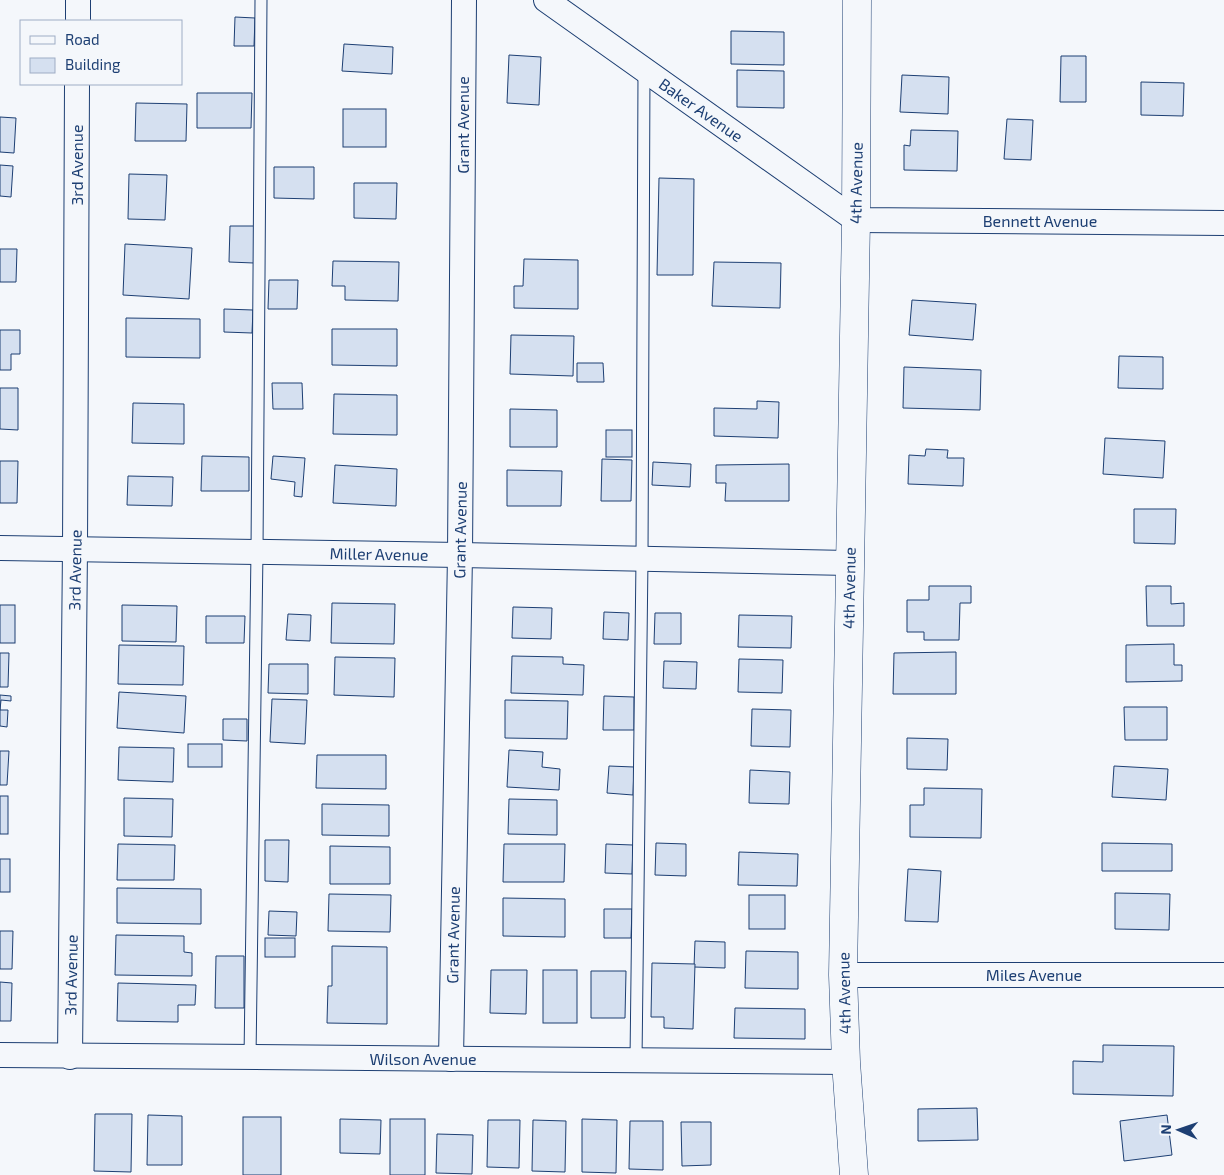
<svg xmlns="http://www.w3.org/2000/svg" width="1224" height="1175" font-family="'Exo 2',sans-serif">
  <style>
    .building { fill: #d5e0f0; stroke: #1d3f73 }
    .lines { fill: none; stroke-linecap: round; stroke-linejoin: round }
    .service-casing { stroke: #1d3f73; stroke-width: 13 }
    .minor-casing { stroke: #1d3f73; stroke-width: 26 }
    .tertiary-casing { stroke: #1d3f73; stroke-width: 29 }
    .service { stroke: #f4f7fb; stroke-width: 11 }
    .minor { stroke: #f4f7fb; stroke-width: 24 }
    .tertiary { stroke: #f4f7fb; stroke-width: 28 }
    .labels { text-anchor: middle; stroke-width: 4; stroke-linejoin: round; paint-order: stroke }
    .street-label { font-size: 16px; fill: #1d3f73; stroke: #f4f7fb }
  </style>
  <rect width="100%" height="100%" fill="#f4f7fb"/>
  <g class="building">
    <path d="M235 17 255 18 254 46H234Z"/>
    <path d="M731 31 784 32V65L731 64Z"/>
    <path d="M344 44 393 47 392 74 342 71Z"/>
    <path d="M509 55 541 57 539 105 507 103Z"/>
    <path d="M1061 56H1086V102H1060Z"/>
    <path d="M737 70 784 71V108L737 107Z"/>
    <path d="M902 75 949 77 948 114 900 112Z"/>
    <path d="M1141 82 1184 83 1183 116 1141 115Z"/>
    <path d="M197 93H252L251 128H197Z"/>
    <path d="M136 103 187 104 186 141H135Z"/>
    <rect x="343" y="109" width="43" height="38"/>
    <path d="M0 117 16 118 14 153 0 152Z"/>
    <path d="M1007 119 1033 120 1031 160 1004 159Z"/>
    <path d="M911 130 958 131 957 171 904 170V145L910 146Z"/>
    <path d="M0 165 13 166 11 197 0 196Z"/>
    <path d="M274 167H314V199L274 198Z"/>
    <path d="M129 174 167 175 165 220 128 219Z"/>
    <path d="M659 178 694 179 693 275H657Z"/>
    <path d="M354 183H397L396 219 354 218Z"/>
    <path d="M230 226H255L254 263 229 262Z"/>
    <path d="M125 244 192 248 189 299 123 295Z"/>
    <path d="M0 249H17L16 282H0Z"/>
    <path d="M524 259 578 260V309L514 308V286H523Z"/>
    <path d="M333 261 399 262 398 301 345 300V286H332Z"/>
    <path d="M714 262 781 263 780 308 712 306Z"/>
    <path d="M269 280H298L297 309H268Z"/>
    <path d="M912 300 976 304 973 340 909 335Z"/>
    <path d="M224 309 253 310 252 333 224 332Z"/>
    <path d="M126 318 200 319V358L126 357Z"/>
    <path d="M332 329H397V366L332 365Z"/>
    <path d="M0 330H20V354H11V370H0Z"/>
    <path d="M511 335 574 336 573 376 510 374Z"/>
    <path d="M1119 356 1163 357V389L1118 388Z"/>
    <path d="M577 363H603L604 382H577Z"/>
    <path d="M904 367 981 370 980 410 903 408Z"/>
    <path d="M272 383H302L303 409H273Z"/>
    <path d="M0 388H18V430L0 429Z"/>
    <path d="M334 394 397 395V435L333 434Z"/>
    <path d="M757 401 779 402 778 438 714 436V408L757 409Z"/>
    <path d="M133 403 184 404V444L132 443Z"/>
    <path d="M510 409 557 410V447H510Z"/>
    <rect x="606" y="430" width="26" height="27"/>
    <path d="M1105 438 1165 441 1163 478 1103 474Z"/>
    <path d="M926 449 948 450 947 458H964L963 486 908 484 909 455 925 456Z"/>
    <path d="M202 456 249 457V491H201Z"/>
    <path d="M273 456 305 458 302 497 294 496 295 482 271 479Z"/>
    <path d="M602 459 632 460 631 501H601Z"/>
    <path d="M0 461H18L17 503H0Z"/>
    <path d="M653 462 691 464 690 487 652 485Z"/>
    <path d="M789 464V501H725L726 483H716V465Z"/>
    <path d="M335 465 397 469 396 506 333 503Z"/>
    <path d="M507 470 562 471 561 506H507Z"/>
    <path d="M128 476 173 477 172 506 127 505Z"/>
    <path d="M1134 509H1176L1175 544 1134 543Z"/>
    <path d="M929 586H971V603H960L959 640H924V632H907V600H929Z"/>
    <path d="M1146 586H1171V604L1184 603V626H1147Z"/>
    <path d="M332 603 395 604 394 644 331 643Z"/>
    <rect x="0" y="605" width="15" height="38"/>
    <path d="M122 605 177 606 176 642 122 641Z"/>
    <path d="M513 607 552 608 551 639 512 638Z"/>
    <path d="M604 612 629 613 628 640 603 639Z"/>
    <path d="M655 613H681V644H654Z"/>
    <path d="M288 614 311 615 310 641 286 640Z"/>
    <path d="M739 615 792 616 791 648 738 647Z"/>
    <path d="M206 616H245L244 643H206Z"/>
    <path d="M1174 644V665H1182V681L1126 682V645Z"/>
    <path d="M119 645 184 646 183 685 118 684Z"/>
    <path d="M956 652V694H893L894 653Z"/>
    <path d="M0 653H9L8 687H0Z"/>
    <path d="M512 656 563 657V664L584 665 583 695 511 693Z"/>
    <path d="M335 657 395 658 394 697 334 695Z"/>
    <path d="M739 659 783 660 782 693 738 692Z"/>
    <path d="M664 661 697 662 696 689 663 688Z"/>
    <path d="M269 664H308V694L268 693Z"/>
    <path d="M119 692 186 696 184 733 117 728Z"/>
    <path d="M0 695 11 696V701L1 700 0 710H8L7 727 0 726Z"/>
    <path d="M604 696 634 697V730H603Z"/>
    <path d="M272 699 307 700 305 744 270 742Z"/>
    <path d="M505 700 568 701 567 739 505 738Z"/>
    <path d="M1124 707H1167V740H1125Z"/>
    <path d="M752 709 791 710 790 747 751 746Z"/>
    <path d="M223 719H247V741L223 740Z"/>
    <path d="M907 738 948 739 947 770 907 769Z"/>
    <rect x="188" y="744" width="34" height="23"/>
    <path d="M119 747 174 748 173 782 118 780Z"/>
    <path d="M509 750 543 752 542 767 560 769 559 790 507 787Z"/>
    <path d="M0 751H9L7 785H0Z"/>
    <path d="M317 755H386V789L316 788Z"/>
    <path d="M609 766 634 767 633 795 607 793Z"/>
    <path d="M1114 766 1168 769 1166 800 1112 797Z"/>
    <path d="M750 770 790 772 789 804 749 803Z"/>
    <path d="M924 788 982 789 981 838 910 837V805H924Z"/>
    <rect x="0" y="796" width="8" height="38"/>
    <path d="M124 798 173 799 172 837 124 836Z"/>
    <path d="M509 799 557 800V835L508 834Z"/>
    <path d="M322 804 389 805V836L322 835Z"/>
    <path d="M265 840H289L288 882 265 881Z"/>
    <path d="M656 843 686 844V876L655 875Z"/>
    <path d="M1102 843 1172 844V871H1102Z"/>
    <path d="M118 844 175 845 174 880H117Z"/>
    <path d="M504 844H565L564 882H503Z"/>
    <path d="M606 844 633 845 632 874 605 873Z"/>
    <path d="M330 846 390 847V884H330Z"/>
    <path d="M739 852 798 854 797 886 738 885Z"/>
    <rect x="0" y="859" width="10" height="33"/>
    <path d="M908 869 941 871 938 922 905 921Z"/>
    <path d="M117 888 201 889V924L117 923Z"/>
    <path d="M1115 893 1170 894 1169 930 1115 929Z"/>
    <path d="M329 894 391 895 390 932 328 931Z"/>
    <rect x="749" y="895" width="36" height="34"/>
    <path d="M503 898 565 899V937L503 936Z"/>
    <path d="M604 909H632L631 938H604Z"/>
    <path d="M269 911 297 912 296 936 268 935Z"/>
    <path d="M0 931H13L12 969H0Z"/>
    <path d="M116 935 184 936V952L192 953V976L115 975Z"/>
    <rect x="265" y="938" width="30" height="19"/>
    <path d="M695 941 725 942V968L694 967Z"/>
    <path d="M332 946 387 947V1024L327 1023 328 986H332Z"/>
    <path d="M746 951 798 952V989L745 988Z"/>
    <path d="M216 956H244V1008H215Z"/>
    <path d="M652 963 695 964 693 1029 664 1028V1017H651Z"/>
    <path d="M491 970H527L526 1014 490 1013Z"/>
    <rect x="543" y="970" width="34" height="53"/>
    <path d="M591 971H626L625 1018H591Z"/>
    <path d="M0 982 12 983 11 1021H0Z"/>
    <path d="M118 983 196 985 195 1005H178V1022L117 1021Z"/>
    <path d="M735 1008 805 1009V1039L734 1038Z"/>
    <path d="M1103 1045 1174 1046 1173 1096 1073 1094V1061L1103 1062Z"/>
    <path d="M977 1108 978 1140 918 1141V1109Z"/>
    <path d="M95 1114H132L131 1172 94 1171Z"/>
    <path d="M148 1115 182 1116V1165H147Z"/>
    <path d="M1167 1115 1172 1155 1124 1161 1120 1121Z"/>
    <rect x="243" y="1117" width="38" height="58"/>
    <path d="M340 1119 381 1120 380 1154 340 1153Z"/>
    <rect x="390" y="1119" width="35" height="56"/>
    <path d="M582 1119 617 1120 616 1173 582 1172Z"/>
    <path d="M488 1120H520L519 1168 487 1167Z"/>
    <path d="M533 1120 566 1121 565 1172 532 1171Z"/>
    <path d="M630 1121H663V1170L629 1169Z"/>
    <path d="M681 1122H711V1165L682 1166Z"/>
    <path d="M437 1134 473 1135 472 1174 436 1173Z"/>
  </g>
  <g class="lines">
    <g class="service-casing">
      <g id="service">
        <path d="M250 1058 257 551 261 0"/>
        <path d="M636 1060 642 559 644 70"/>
      </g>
    </g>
    <g class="minor-casing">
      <g id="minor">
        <path d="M546 0 856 220 1224 223"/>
        <path d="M78 21V0"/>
        <path d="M0 548 460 555 849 563"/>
        <path d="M843 975H1224"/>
        <path d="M0 1055 846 1062"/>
        <path d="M70 1057 75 548 77 84"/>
        <path d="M451 1059 460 555 464 0"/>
      </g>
    </g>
    <g class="tertiary-casing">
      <path id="tertiary" d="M854 1175 846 1062 843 975 856 220 857 0"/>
    </g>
    <use href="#service" class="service"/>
    <use href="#minor" class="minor"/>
    <use href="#tertiary" class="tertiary"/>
  </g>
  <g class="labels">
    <g class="street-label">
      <text transform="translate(701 110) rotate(35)" y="6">Baker Avenue</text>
      <text transform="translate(463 125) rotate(-90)" y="6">Grant Avenue</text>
      <text transform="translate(77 165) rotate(-90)" y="6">3rd Avenue</text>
      <text transform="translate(856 183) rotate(-89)" y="6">4th Avenue</text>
      <text x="1040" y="227">Bennett Avenue</text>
      <text transform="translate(460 530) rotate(-89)" y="6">Grant Avenue</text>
      <text transform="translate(379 554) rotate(1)" y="6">Miller Avenue</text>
      <text transform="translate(75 570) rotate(-89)" y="6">3rd Avenue</text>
      <text transform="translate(849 588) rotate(-89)" y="6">4th Avenue</text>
      <text transform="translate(453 935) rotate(-89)" y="6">Grant Avenue</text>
      <text transform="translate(71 975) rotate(-89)" y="6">3rd Avenue</text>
      <text x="1034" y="981">Miles Avenue</text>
      <text transform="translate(844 993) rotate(-91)" y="6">4th Avenue</text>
      <text x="423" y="1065">Wilson Avenue</text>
    </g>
  </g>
  <rect x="20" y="20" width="162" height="65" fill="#f4f7fb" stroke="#9eadc5"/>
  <rect x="30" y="36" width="25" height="8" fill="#f4f7fb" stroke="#9eadc5"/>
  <text x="65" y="45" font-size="15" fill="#1d3f73">Road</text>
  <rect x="30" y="58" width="25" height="15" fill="#d5e0f0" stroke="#9eadc5"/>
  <text x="65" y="70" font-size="15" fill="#1d3f73">Building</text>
  <g transform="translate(1179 1130) rotate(272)" stroke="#f4f7fb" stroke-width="4" paint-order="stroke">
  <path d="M0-4L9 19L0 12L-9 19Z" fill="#1d3f73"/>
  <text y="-8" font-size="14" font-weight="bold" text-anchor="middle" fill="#1d3f73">N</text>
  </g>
</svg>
